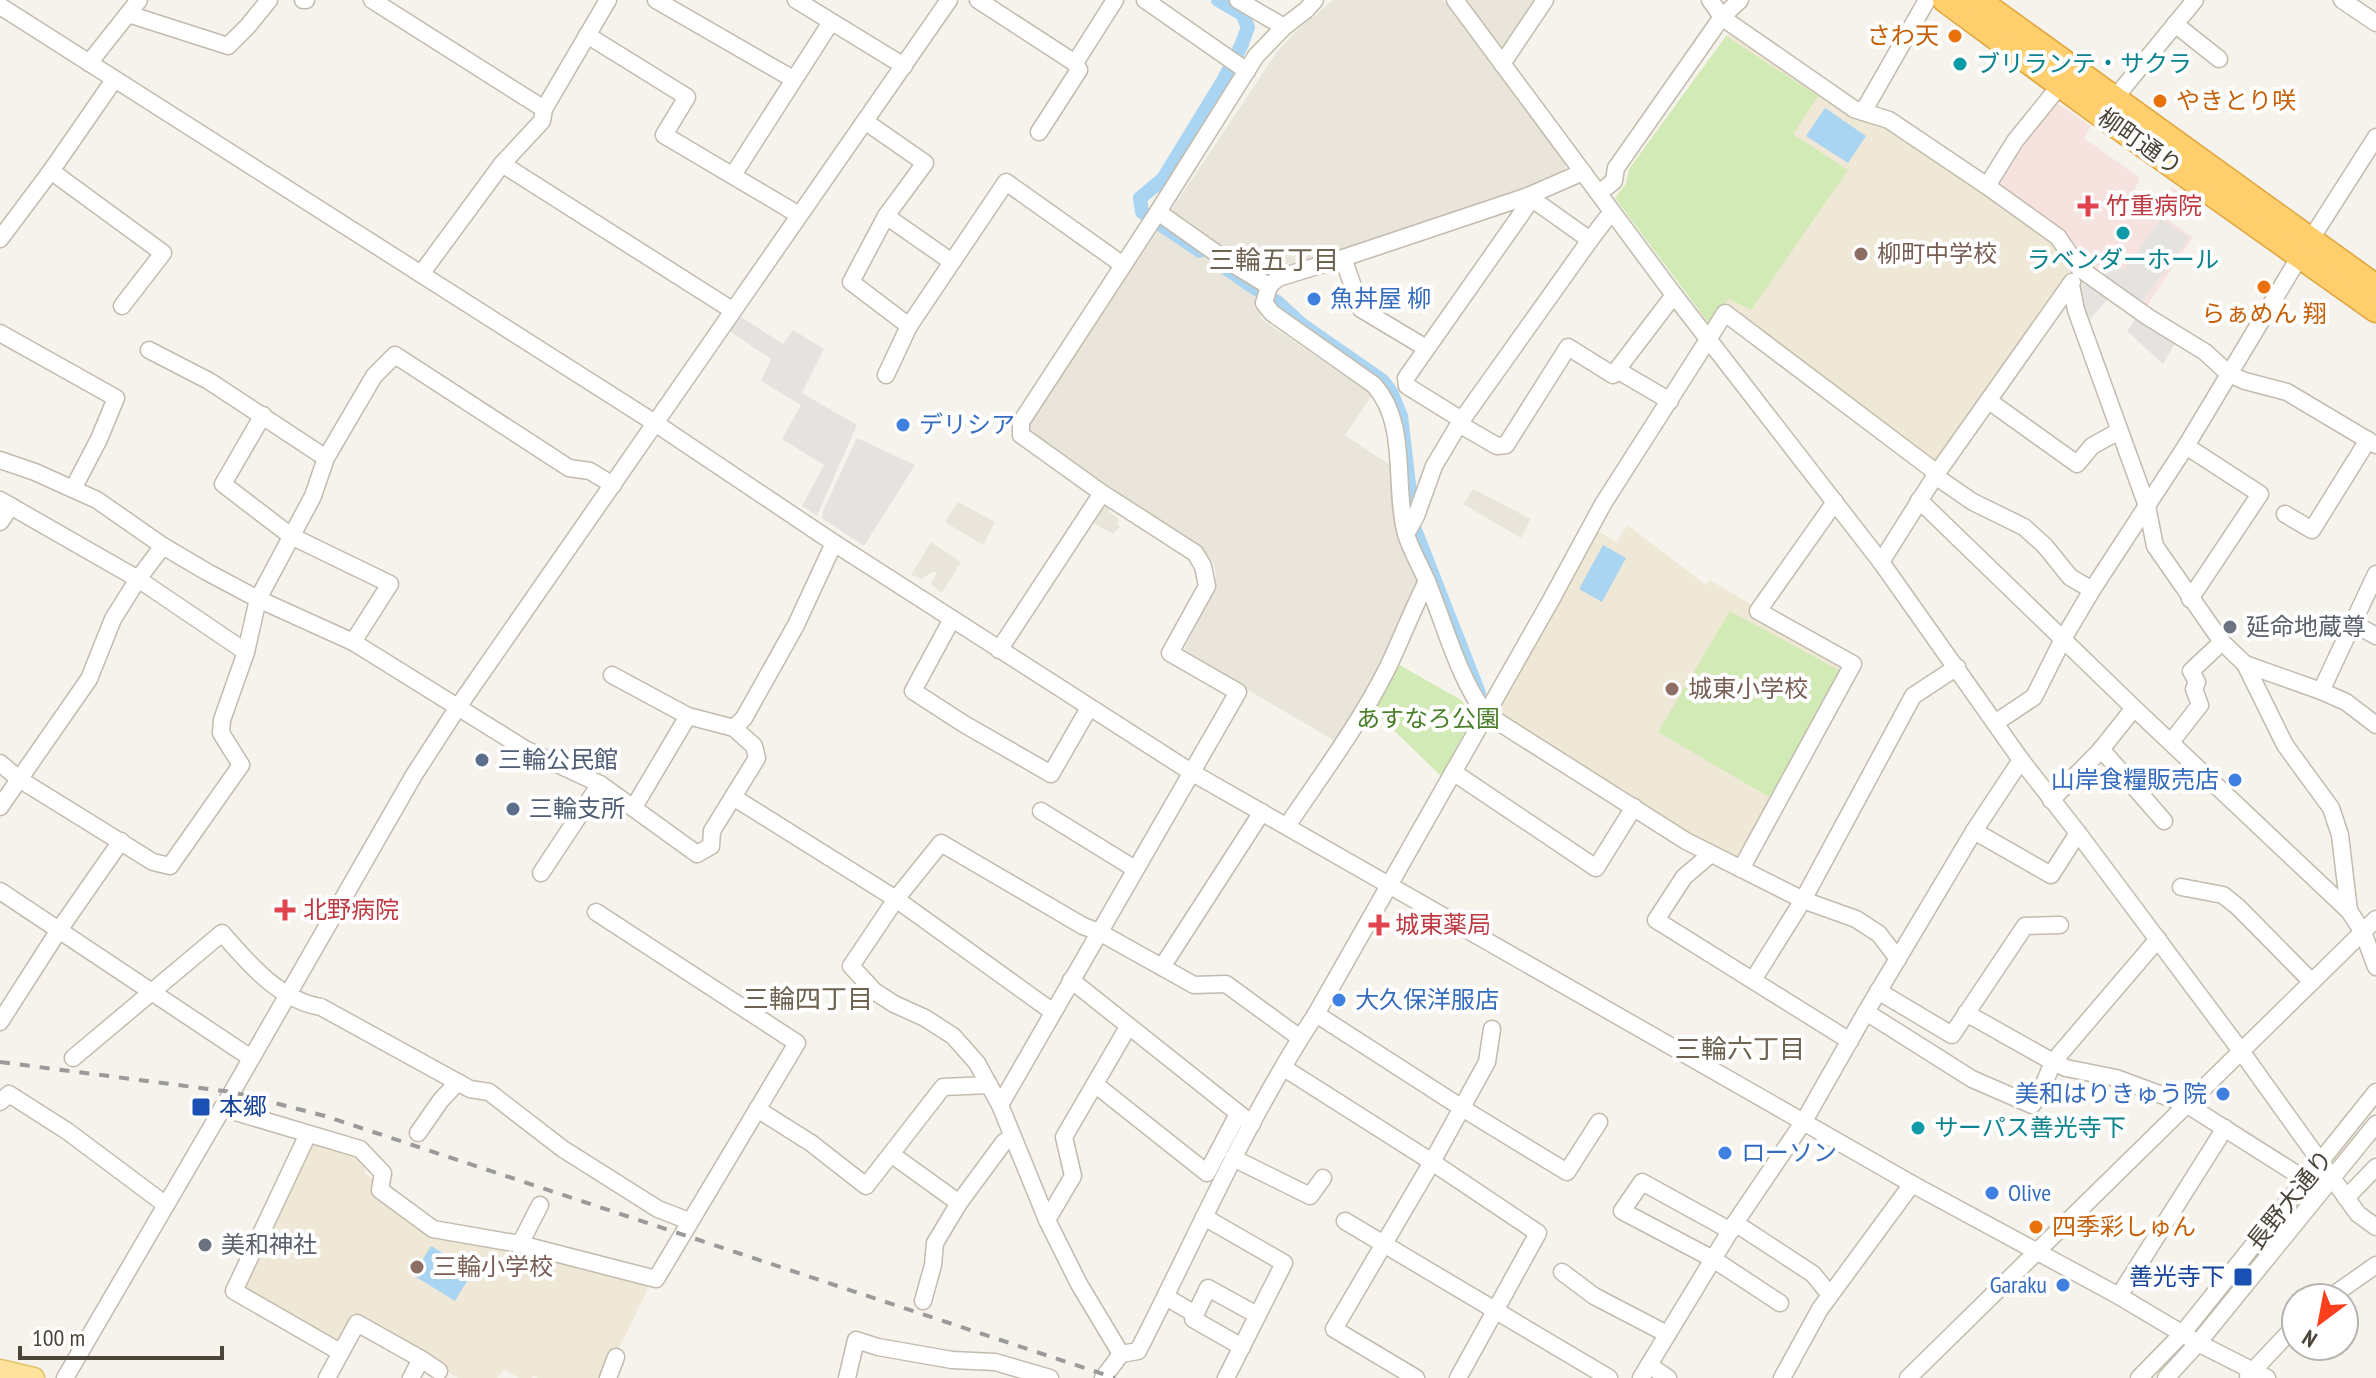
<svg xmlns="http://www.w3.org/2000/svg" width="2376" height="1378" font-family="'PT Sans Narrow','Noto Sans JP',sans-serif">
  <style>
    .residential { fill: #eae5da }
    .education { fill: #efe8d6 }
    .medical { fill: #f6e3e0 }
    .green { fill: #d2eab5 }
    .parking { fill: #e5e3e0 }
    .water { fill: #a9d4f2 }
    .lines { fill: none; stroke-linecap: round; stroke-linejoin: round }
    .canal { stroke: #a9d4f2; stroke-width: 14 }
    .minor-casing { stroke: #c2bbae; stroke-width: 19 }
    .major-casing { stroke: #e6c16a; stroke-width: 23 }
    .highway-casing { stroke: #e0a43c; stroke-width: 27 }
    .minor { stroke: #fff; stroke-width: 16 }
    .major { stroke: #ffe39c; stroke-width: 20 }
    .highway { stroke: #ffcf6e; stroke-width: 24 }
    .rail { stroke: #9a9a9a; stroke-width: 4; stroke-dasharray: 10 10; stroke-linecap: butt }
    .food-dot { fill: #e8710a; stroke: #fff; stroke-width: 3 }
    .culture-dot { fill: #0f9aa8; stroke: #fff; stroke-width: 3 }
    .health-dot { fill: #e0444e; stroke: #fff; stroke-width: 3 }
    .education-dot { fill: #8d6e63; stroke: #fff; stroke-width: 3 }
    .shop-dot { fill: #3f7fe0; stroke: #fff; stroke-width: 3 }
    .worship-dot { fill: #6b7280; stroke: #fff; stroke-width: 3 }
    .service-dot { fill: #5c6f8a; stroke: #fff; stroke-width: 3 }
    .transit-dot { fill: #1a4fb4; stroke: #fff; stroke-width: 3 }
    .labels { text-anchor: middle; stroke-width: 8; stroke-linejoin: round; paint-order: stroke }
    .food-label { font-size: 24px; fill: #c56008; stroke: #fff; text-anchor: start }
    .culture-label { font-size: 24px; fill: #0d838f; stroke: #fff; text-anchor: start }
    .street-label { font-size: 24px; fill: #4b4439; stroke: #fff }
    .health-label { font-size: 24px; fill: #be3a42; stroke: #fff; text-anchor: start }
    .education-label { font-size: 24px; fill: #785e54; stroke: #fff; text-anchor: start }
    .shop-label { font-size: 24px; fill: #366cbe; stroke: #fff; text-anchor: start }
    .worship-label { font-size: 24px; fill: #5b616d; stroke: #fff; text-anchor: start }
    .park-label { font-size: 24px; fill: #4a7f2a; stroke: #fff }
    .service-label { font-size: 24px; fill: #4e5e75; stroke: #fff; text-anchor: start }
    .transit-label { font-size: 24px; fill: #164399; stroke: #fff; text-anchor: start }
    .neighbourhood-label { font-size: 26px; fill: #6e6250; stroke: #fff }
  </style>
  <rect width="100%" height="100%" fill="#f6f3ec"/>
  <g class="residential">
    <path d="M1333 0H1443L1565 163V169L1561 175 1296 266 1277 267 1265 276 1257 293 1263 313 1260 318 1372 395 1345 435 1390 465 1398 533 1419 576 1391 654 1337 742 1186 654 1184 650 1214 588 1216 576 1214 563 1204 552 1028 429 1029 423 1277 52 1295 32Z"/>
    <path d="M1465 0H1539L1503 52Z"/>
    <path d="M1473 489 1531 519 1521 538 1463 504Z"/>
    <path d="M958 502 995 522 983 545 945 522Z"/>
    <path d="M1103 503 1110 507 1108 511 1119 519 1117 524 1120 527 1113 534 1091 522Z"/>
    <path d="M931 542 961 562 942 593 931 584 937 573 932 572 921 579 911 575Z"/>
  </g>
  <g class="education">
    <path d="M1732 29 1888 123 2057 241 2072 267V274L1938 466 1724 308 1615 198 1626 184 1629 169Z"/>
    <path d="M1628 525 1706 585 1710 580 1752 605 1749 611 1844 666 1739 861 1684 834 1500 716 1498 708 1596 530 1616 542Z"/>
    <path d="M313 1140 354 1155 365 1166V1173L375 1181 372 1192 435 1236 518 1249 647 1285V1291L604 1378H538L535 1376 531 1378H519L504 1369 497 1378H458L353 1313 338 1344 242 1288Z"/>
  </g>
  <path class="medical" d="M2054 101 2091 126 2084 138 2140 178 2132 195 2156 210 2172 187 2180 193 2164 217 2193 237 2144 310 2081 265 1994 185Z"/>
  <g class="green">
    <path d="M1726 36 1818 96 1793 134 1848 170 1751 310 1729 299 1710 325 1615 198 1626 184 1629 169Z"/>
    <path d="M1730 611 1844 673 1769 797 1658 732Z"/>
    <path d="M1396 663 1461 700 1473 716 1441 776 1371 708Z"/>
  </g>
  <g class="parking">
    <path d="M2161 219 2189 238 2141 303 2102 273 2110 261 2124 271Z"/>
    <path d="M2083 275 2111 296 2090 319 2080 311 2078 282Z"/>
    <path d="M738 315 783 344 793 330 824 349 802 393 857 425 817 516 802 506 824 465 782 439 801 405 761 381 771 359 729 331Z"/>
    <path d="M2138 315 2177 340 2163 364 2127 331Z"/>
    <path d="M857 438 915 465 864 546 822 518 823 511Z"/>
  </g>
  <g class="water">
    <path d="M1825 108 1866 136 1848 163 1806 136Z"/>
    <path d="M1603 545 1626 558 1602 602 1579 589Z"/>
    <path d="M431 1246 473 1271 455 1301 413 1275Z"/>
  </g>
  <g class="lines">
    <g class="canal">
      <path d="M1200 251 1142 212 1140 198 1163 179 1223 81 1241 46 1248 27 1242 14 1218 0"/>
      <path d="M1227 269 1256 289"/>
      <path d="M1276 301 1301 324 1383 381 1391 392 1401 416 1414 527 1479 693"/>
    </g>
    <g class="minor-casing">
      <g id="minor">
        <path d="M303 0H306"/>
        <path d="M372 0 544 109"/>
        <path d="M656 0 793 79"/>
        <path d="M796 0 904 66"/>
        <path d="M978 0 1075 63"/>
        <path d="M1145 0 1247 71"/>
        <path d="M1238 0 1284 27"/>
        <path d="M1455 0 1674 295 1881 562 2021 760 2078 833 2241 1051 2358 1214 2376 1227"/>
        <path d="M1710 0 1722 17 1730 23 1854 109 1889 120 1987 186 2058 237 2079 268 2148 317 2205 352 2229 374 2245 381 2287 392 2376 445"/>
        <path d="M2342 0 2376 23"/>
        <path d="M0 6 655 423 834 543 1191 772 1912 1184 2119 1296 2198 1343 2267 1378"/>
        <path d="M128 14 228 46 248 26 269 0"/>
        <path d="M2175 24 2219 59"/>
        <path d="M587 35 687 97 664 135 799 215"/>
        <path d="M89 63 139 0"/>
        <path d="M1502 64 1545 0"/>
        <path d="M2110 104 2195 0"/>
        <path d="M1863 112 1927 0"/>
        <path d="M866 122 925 163 886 216 851 282 909 326"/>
        <path d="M1039 132 1079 70 1075 63 1115 0"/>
        <path d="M502 164 732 310"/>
        <path d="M51 171 163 253 122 306"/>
        <path d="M1583 172 1528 196 1343 258 1278 278 1269 286 1264 303 1272 313 1374 385C1409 424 1393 486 1406 534 1411 551 1422 568 1428 584 1445 625 1459 680 1486 714L1686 841 1803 900 1856 919 1879 934 1898 959"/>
        <path d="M733 175 831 22"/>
        <path d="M1987 186 2015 141 2066 78"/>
        <path d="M1599 193 1614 181 1616 168 1722 17 1740 0"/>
        <path d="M1528 196 1590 240"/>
        <path d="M1158 212 1226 260 1269 286"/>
        <path d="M886 216 952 262"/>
        <path d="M0 239 51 171 114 80"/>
        <path d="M1343 258 1361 309 1426 348"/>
        <path d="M421 274 502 164 542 121 544 109 608 0"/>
        <path d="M2071 285 2076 310 2147 506 2155 546 2222 642 2245 664 2285 745 2331 808 2340 835 2349 911"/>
        <path d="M0 333 116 398 99 439 73 489"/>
        <path d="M149 350 209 381 326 458"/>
        <path d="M1617 370 1670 401"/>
        <path d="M886 375 909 326 1006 182 1123 265"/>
        <path d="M1989 401 2077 464 2092 446 2119 431"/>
        <path d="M263 415 223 484 291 536 390 584 353 642"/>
        <path d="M1462 420 1407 386 1406 378 1531 200"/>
        <path d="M1459 424 1497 446 1506 445 1568 347 1613 375 1674 295"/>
        <path d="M2186 446 2260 494 2190 599"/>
        <path d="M0 460 35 472 97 500 163 546 207 572 258 599 353 642 525 749 600 784 697 854 711 846 712 831 757 758 754 746 734 728"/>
        <path d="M1935 476 1973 502 2024 527 2045 546 2070 577 2092 590"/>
        <path d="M0 500 138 579 246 652"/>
        <path d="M1919 500 2134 708 2349 911 2363 932 2376 967"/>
        <path d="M2285 514 2312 530 2368 440"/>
        <path d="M0 522 11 506"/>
        <path d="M1406 534 1416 516 1434 466 1459 424 1590 240 1606 219 1613 214"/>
        <path d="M1881 562 1937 473 2072 282"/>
        <path d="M952 619 913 691 964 724 1051 774 1089 708"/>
        <path d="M2353 623 2376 636"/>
        <path d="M999 650 1102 493"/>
        <path d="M2245 664 2321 691 2346 702 2376 725"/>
        <path d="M612 675 688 716 734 728 744 718 796 625 834 543"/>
        <path d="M2321 691 2376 574"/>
        <path d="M1995 723 2034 697 2063 639 2092 590 2186 446 2300 256 2376 137"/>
        <path d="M2171 742 2200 705 2194 689 2197 682 2191 671 2222 642"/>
        <path d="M2101 749 2164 821"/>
        <path d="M0 763 19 779 153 862 170 866 241 765 221 733 222 720 246 652 258 599 313 496 326 458 374 376 395 355 569 468 590 471 613 485"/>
        <path d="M1453 772 1596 868 1634 807"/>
        <path d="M733 797 896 899 1053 1012"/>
        <path d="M2051 800 2099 752 2134 708"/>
        <path d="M0 807 89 679 113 619 138 579 163 546"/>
        <path d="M634 807 688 716"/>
        <path d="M1041 811 1135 869"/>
        <path d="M1287 826C1322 774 1361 722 1389 665 1402 637 1413 609 1427 581"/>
        <path d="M1974 831 2051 875 2078 833"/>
        <path d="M1711 854 1684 877 1656 920 1850 1041"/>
        <path d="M1741 869 1853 664 1758 611 1835 502"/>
        <path d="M541 873 600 784"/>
        <path d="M2181 887 2223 895 2238 907 2312 982"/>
        <path d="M0 891 251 1058"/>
        <path d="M1162 967 1262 812"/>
        <path d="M1071 980 1252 1124"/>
        <path d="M1753 980 1803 900 1913 696 1957 667"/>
        <path d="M1878 991 1952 1035 2025 926 2060 925"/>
        <path d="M1866 1012 1972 1079 2032 1105 2041 1091 2053 1062 2158 939"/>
        <path d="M1966 1013 2053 1062 2066 1068 2116 1078 2186 1104 2306 1180"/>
        <path d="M1316 1014 1462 1108 1567 1172 1599 1122"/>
        <path d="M0 1022 59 930 121 841"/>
        <path d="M1300 1038 1226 984 1194 985 1099 932 1083 926 941 843 896 899 851 966 874 991 894 1004 925 1018 953 1036 977 1063 1000 1105 1047 1220 1079 1284 1121 1354 1138 1351C1196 1238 1246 1120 1316 1014L1551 600 1603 504 1725 313 1937 473"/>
        <path d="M73 1058 222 933C248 963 279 1000 321 1007L470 1089 489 1092 563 1149 658 1209 689 1221"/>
        <path d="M1284 1068 1432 1162 1538 1233 1458 1378"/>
        <path d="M1096 1085 1207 1173 1238 1114"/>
        <path d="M0 1102 9 1094 67 1131 166 1205"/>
        <path d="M1000 1105 1238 692 1170 653 1207 586 1203 566 1195 553 1102 493 1021 435V422L1156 215 1256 56 1284 27 1306 10 1315 0"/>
        <path d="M222 1108 360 1149 383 1173 380 1190 433 1229 520 1244 656 1279 797 1043 596 912"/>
        <path d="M757 1109 811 1143 866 1186 943 1087 989 1085"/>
        <path d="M418 1133 441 1100 458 1082"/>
        <path d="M308 1134 234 1291 340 1352"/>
        <path d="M891 1154 959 1203"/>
        <path d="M1233 1158 1310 1196 1323 1178"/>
        <path d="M2346 1198 2376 1167"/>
        <path d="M1204 1217 1284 1263 1226 1378"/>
        <path d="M1047 1220 1073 1176 1064 1137 1128 1027"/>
        <path d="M1345 1221 1609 1378"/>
        <path d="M1735 1223 1813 1274 1830 1295"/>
        <path d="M1731 1231 1642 1182 1622 1211 1713 1259 1780 1303"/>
        <path d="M520 1244 540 1205"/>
        <path d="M1562 1272 1594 1296 1667 1334"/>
        <path d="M2119 1296 2225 1128"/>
        <path d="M1166 1297 1195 1314"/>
        <path d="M2329 1298 2376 1265"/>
        <path d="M923 1301 933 1265 935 1243 959 1203 1004 1142 1013 1137"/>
        <path d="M1242 1347 1193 1319 1208 1288 1257 1315"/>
        <path d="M1649 1365 1668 1378"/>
        <path d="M2248 1376 2296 1325"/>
        <path d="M65 1378 232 1092 414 775 458 707 949 0"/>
        <path d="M327 1378 357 1323 421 1359"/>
        <path d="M411 1378 421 1359 439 1371"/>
        <path d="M608 1378 616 1357"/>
        <path d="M847 1378 856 1340 878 1347 952 1360 995 1362 1050 1378"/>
        <path d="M1103 1378 1121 1354"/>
        <path d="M1416 1378 1334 1329 1432 1162 1487 1062 1492 1029"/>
        <path d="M1641 1378 1735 1223 1804 1121 1866 1012 1974 831 2021 760"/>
        <path d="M1782 1378 1820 1309 1912 1184"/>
        <path d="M1908 1378 2376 919"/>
        <path d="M2139 1378 2182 1334 2376 1092"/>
        <path d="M2166 1378 2198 1343 2376 1124"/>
      </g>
    </g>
    <g class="major-casing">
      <path id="major" d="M0 1370 34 1378"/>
    </g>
    <g class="highway-casing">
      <g id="highway">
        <path d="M1945 0 2101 115 2376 310"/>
        <path d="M1978 0 2376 287"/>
      </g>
    </g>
    <use href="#minor" class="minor"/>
    <use href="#major" class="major"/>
    <use href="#highway" class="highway"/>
    <path class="rail" d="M0 1062 232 1092 325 1116 1115 1378"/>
  </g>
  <g class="food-dot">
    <circle cx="1955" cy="36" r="8"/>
    <circle cx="2160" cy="101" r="8"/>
    <circle cx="2264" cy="287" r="8"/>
    <circle cx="2036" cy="1227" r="8"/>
  </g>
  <g class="culture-dot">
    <circle cx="1960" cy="64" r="8"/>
    <circle cx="2123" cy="233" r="8"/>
    <circle cx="1918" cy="1128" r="8"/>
  </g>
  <g class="health-dot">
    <path d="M2084 194h8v8h8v8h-8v8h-8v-8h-8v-8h8z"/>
    <path d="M281 898h8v8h8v8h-8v8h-8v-8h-8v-8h8z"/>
    <path d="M1375 913h8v8h8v8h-8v8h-8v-8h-8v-8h8z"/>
  </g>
  <g class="education-dot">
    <circle cx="1861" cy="254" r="8"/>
    <circle cx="1672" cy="689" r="8"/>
    <circle cx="417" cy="1267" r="8"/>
  </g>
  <g class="shop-dot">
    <circle cx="1314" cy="299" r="8"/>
    <circle cx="903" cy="425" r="8"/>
    <circle cx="2235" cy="780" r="8"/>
    <circle cx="1339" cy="1000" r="8"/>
    <circle cx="2223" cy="1094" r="8"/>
    <circle cx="1725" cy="1153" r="8"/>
    <circle cx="1992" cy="1193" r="8"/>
    <circle cx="2063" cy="1285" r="8"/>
  </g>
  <g class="worship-dot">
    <circle cx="2230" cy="627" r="8"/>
    <circle cx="205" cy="1245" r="8"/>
  </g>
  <g class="service-dot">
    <circle cx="482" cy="760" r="8"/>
    <circle cx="513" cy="809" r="8"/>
  </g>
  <g class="transit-dot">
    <rect x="191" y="1097" width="20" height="20" rx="4"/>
    <rect x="2233" y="1267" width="20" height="20" rx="4"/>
  </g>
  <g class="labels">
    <g class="food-label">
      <text x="1939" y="44" text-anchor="end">さわ天</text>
      <text x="2176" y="109">やきとり咲</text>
      <text x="2264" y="322" text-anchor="middle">らぁめん 翔</text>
      <text x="2052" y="1235">四季彩しゅん</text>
    </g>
    <g class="culture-label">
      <text x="1976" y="72">ブリランテ・サクラ</text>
      <text x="2123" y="268" text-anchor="middle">ラベンダーホール</text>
      <text x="1934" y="1136">サーパス善光寺下</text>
    </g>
    <g class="street-label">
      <text transform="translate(2140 142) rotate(35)" y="8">柳町通り</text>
      <text transform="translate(2290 1200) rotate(-51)" y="8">長野大通り</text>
    </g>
    <g class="health-label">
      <text x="2106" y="214">竹重病院</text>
      <text x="303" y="918">北野病院</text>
      <text x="1395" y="933">城東薬局</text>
    </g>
    <g class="education-label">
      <text x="1877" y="262">柳町中学校</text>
      <text x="1688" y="697">城東小学校</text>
      <text x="433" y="1275">三輪小学校</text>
    </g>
    <g class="shop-label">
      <text x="1330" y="307">魚丼屋 柳</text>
      <text x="919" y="433">デリシア</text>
      <text x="2219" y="788" text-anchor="end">山岸食糧販売店</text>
      <text x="1355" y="1008">大久保洋服店</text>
      <text x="2207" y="1102" text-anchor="end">美和はりきゅう院</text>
      <text x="1741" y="1161">ローソン</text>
      <text x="2008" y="1201">Olive</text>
      <text x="2047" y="1293" text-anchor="end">Garaku</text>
    </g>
    <g class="worship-label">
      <text x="2246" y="635">延命地蔵尊</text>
      <text x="221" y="1253">美和神社</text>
    </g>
    <g class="park-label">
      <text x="1428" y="727">あすなろ公園</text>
    </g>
    <g class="service-label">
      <text x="498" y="768">三輪公民館</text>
      <text x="529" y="817">三輪支所</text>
    </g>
    <g class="transit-label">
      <text x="219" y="1115">本郷</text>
      <text x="2225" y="1285" text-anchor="end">善光寺下</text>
    </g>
    <g class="neighbourhood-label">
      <text x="1274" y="269">三輪五丁目</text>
      <text x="808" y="1008">三輪四丁目</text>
      <text x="1740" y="1058">三輪六丁目</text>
    </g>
  </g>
  <g transform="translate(2320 1322) rotate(212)"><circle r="38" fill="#ffffff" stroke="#b7b4b0" stroke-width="2"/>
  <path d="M0-6L14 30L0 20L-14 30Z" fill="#fc3f1d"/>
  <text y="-12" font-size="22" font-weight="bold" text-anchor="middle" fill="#4b4439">N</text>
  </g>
  <path d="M20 1346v12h202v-12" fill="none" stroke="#4b4439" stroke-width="4"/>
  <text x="32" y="1346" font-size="24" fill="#4b4439" stroke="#ffffff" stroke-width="6" paint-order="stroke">100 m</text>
</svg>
